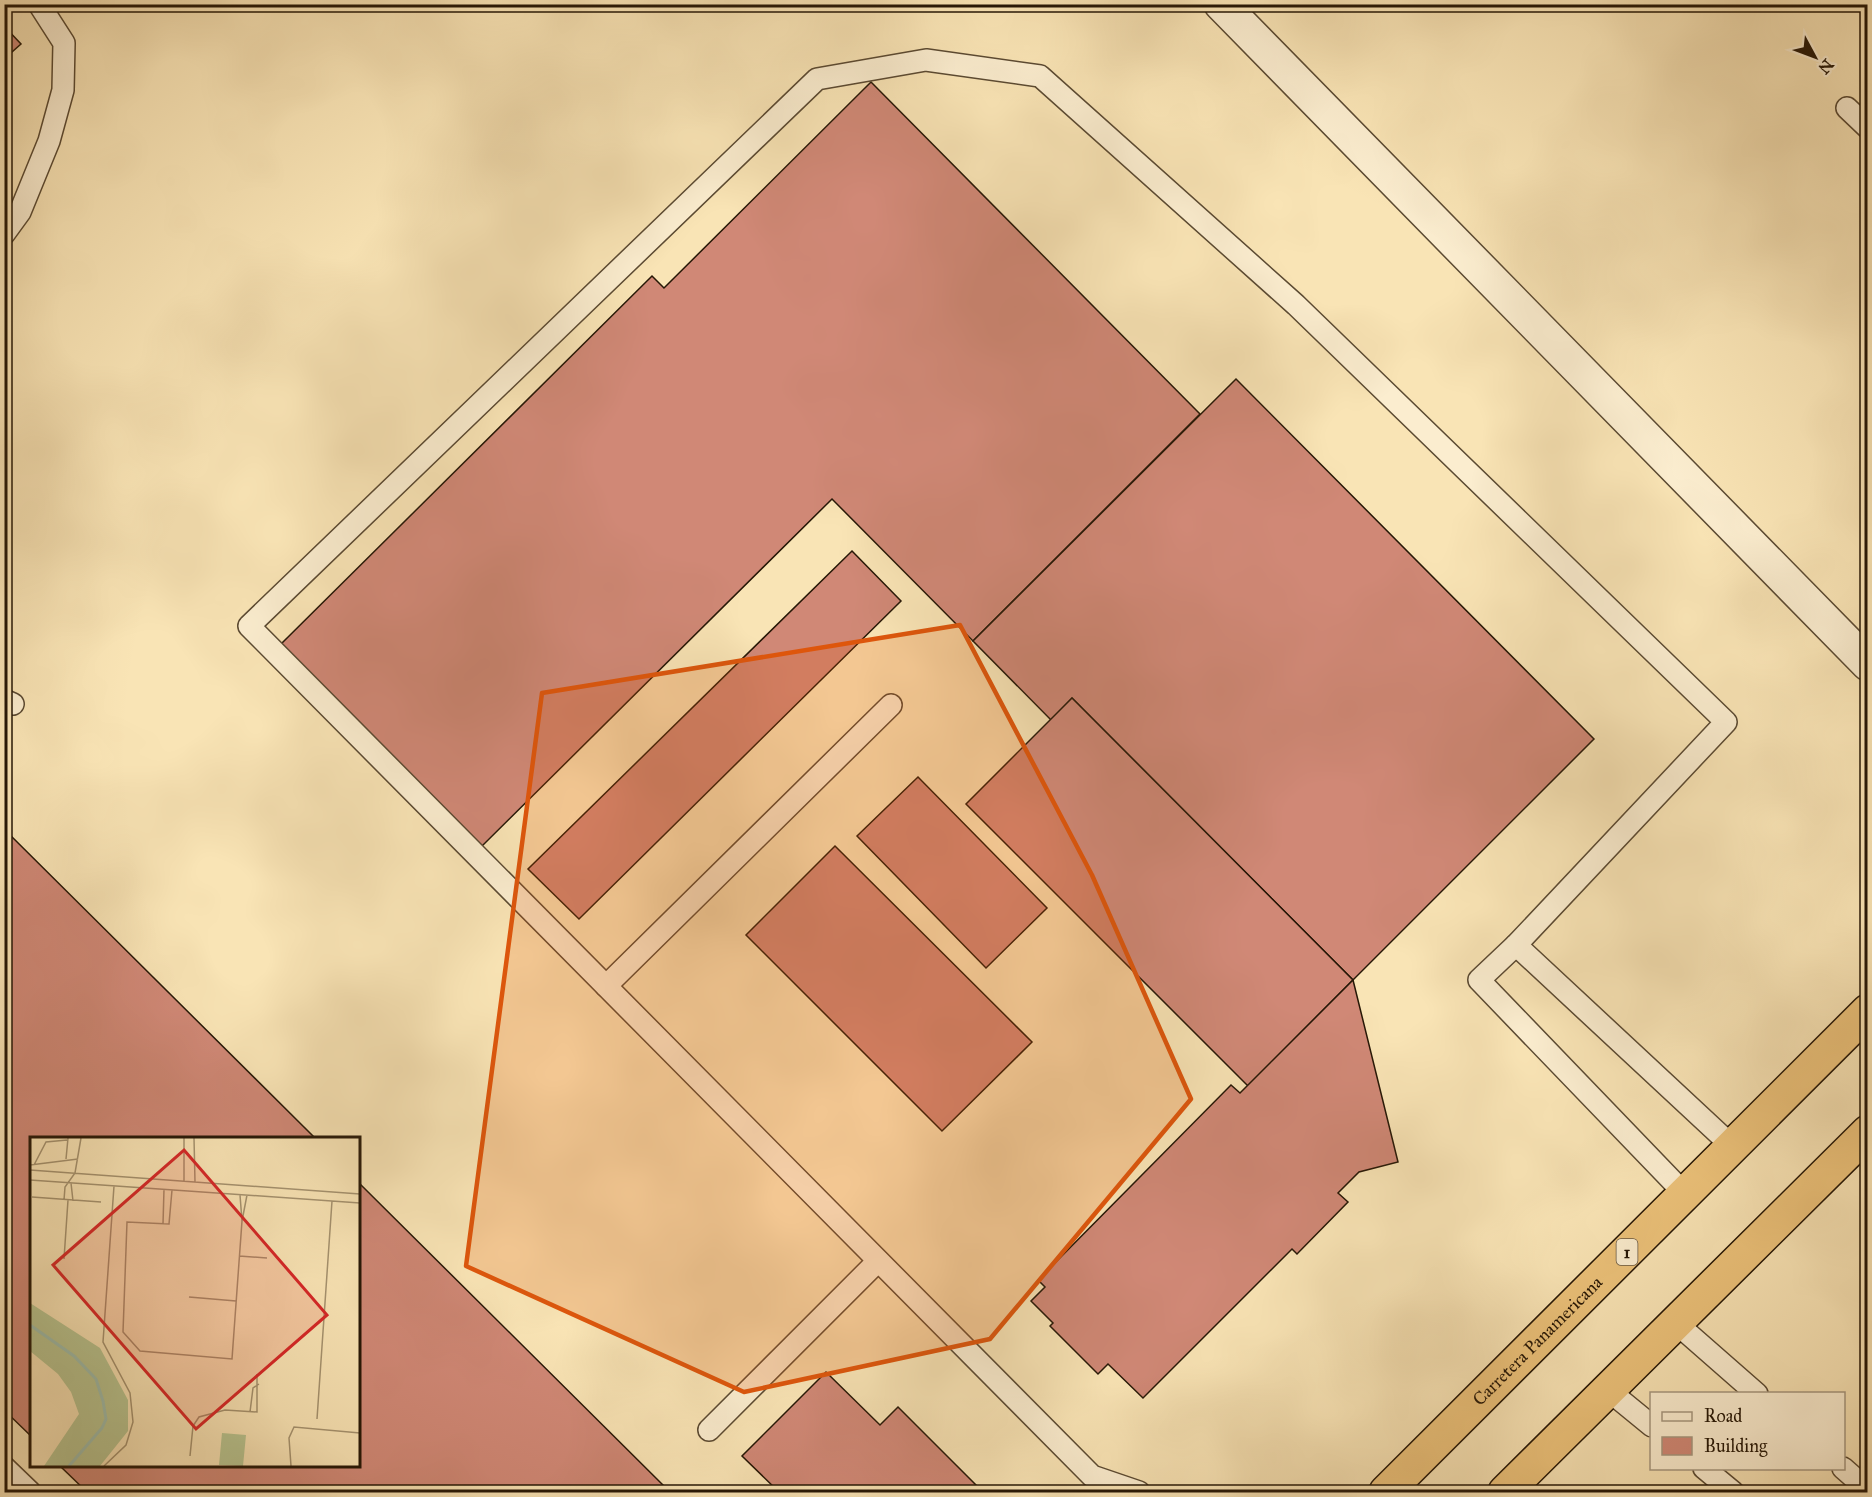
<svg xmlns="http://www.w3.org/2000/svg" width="1872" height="1497" font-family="'IM FELL Great Primer',serif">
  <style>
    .building { fill: #d08876; stroke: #261706; stroke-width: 1.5 }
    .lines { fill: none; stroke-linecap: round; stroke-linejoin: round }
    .lane-casing { stroke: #5b4a32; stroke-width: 24 }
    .street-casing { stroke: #5b4a32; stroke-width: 36 }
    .highway-casing { stroke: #261706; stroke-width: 36 }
    .lane { stroke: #fbedcf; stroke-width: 21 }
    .street { stroke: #fbedcf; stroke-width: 33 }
    .highway { stroke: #ecc27a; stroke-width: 33 }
    .marked { fill: #de560c; fill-opacity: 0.2; stroke: #de560c; stroke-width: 4.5; stroke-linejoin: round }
    .labels { text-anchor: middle; stroke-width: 4.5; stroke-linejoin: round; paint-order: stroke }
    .shield { fill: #fbedcf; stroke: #665742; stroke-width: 1.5 }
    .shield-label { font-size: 16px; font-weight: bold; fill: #261706 }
    .street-label { font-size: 18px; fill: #261706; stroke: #fbedcf }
    .inset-river { fill: none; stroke: #9ebfae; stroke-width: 3 }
    .inset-road { fill: none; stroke: #a5926f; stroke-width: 1.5 }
    .view { fill: #d62828; fill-opacity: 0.15; stroke: #d62828; stroke-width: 3 }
    .inset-edge { fill: none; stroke: #261706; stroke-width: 3 }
  </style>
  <rect width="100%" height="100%" fill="#f9e4b5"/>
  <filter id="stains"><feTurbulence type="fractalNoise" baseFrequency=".00333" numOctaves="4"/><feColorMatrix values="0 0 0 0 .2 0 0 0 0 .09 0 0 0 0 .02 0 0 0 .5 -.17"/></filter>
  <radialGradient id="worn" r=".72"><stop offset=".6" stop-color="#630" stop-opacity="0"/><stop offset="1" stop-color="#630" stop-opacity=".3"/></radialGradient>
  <g class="building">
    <path d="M4 26 21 44 4 59Z"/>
    <path d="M871 82 1200 414 973 641 832 499 481 847 280 645 652 276 664 288Z"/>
    <path d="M1236 379 1594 739 1353 980 1072 698 1051 720 973 641Z"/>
    <path d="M852 551 901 601 579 919 528 869Z"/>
    <path d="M1072 698 1353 980 1248 1086 966 804Z"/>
    <path d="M918 777 1047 908 986 968 857 836Z"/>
    <path d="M4 829 315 1138H32V1437L4 1410Z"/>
    <path d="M835 846 1032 1042 942 1131 746 935Z"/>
    <path d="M1353 980 1398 1162 1359 1172 1338 1193 1348 1202 1297 1254 1292 1249 1143 1398 1108 1364 1098 1374 1050 1326 1053 1323 1031 1301 1045 1287 1038 1280 1231 1085 1240 1093Z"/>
    <path d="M358 1182 670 1492H87L60 1466H358Z"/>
    <path d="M826 1372 880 1425 898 1407 983 1492H779L742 1456Z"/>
  </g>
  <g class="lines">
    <g class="lane-casing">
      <g id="lane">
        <path d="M1847 108 1868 128"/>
        <path d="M4 234 20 212 49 141 63 90 64 43 39 4"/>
        <path d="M4 700 13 704"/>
        <path d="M1516 945 1732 1146"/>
        <path d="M606 986 891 705"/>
        <path d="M1676 1323 1757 1394"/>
        <path d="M1608 1390 1652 1426"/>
        <path d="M709 1430 878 1261"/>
        <path d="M4 1467 30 1492"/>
        <path d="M1704 1468 1733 1492"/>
        <path d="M1843 1468 1868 1490"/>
        <path d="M1139 1492 1092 1476 249 626 817 79 926 60 1040 76 1296 305 1726 722 1516 945 1479 980 1685 1194"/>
      </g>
    </g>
    <g class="street-casing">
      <path id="street" d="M1221 4 1868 664"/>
    </g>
    <g class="highway-casing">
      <g id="highway">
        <path id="s1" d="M1386 1492 1868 1011"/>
        <path d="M1505 1492 1868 1132"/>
      </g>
    </g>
    <use href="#lane" class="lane"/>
    <use href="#street" class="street"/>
    <use href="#highway" class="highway"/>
  </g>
  <path class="marked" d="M960 625 1092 875 1191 1099 990 1339 744 1392 466 1266 542 693Z"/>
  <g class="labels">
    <rect class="shield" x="1616.5" y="1239" width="21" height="26" rx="4.5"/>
    <g class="shield-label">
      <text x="1627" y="1258">1</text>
    </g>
    <g class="street-label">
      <text dy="6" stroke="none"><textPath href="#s1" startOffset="214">Carretera Panamericana</textPath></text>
    </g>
  </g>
  <g transform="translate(30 1137)">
    <rect width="330" height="330" fill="#f9e4b5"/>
    <path d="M0 166 70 211 98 263V294L70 329H14L49 277 41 255 28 237 0 214ZM192 296 216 298 213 329 189 328Z" fill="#b8c591"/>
    <path class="inset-river" d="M0 188 44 219 66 242 73 264 76 282 72 291 39 329"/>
    <path class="inset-road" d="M154 1V44M164 1 165 45M36 22 38 1M0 28 48 22M4 28 16 5 37 3M0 33 330 57M0 43 330 66M41 46 43 64M142 53 139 87 97 85 93 195 110 214 202 222 212 84 210 58M2 60 71 65M34 63 35 50 45 36 51 1M212 84 217 58M133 87 134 52M209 119 237 121M34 122 38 63M159 160 206 164M220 275 223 251 229 247M287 282 302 64M160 319 163 289 169 280 195 273 227 275V237M74 329 96 308 103 285 100 256 73 205 84 49M261 329 259 301 264 290 330 296"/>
    <path class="view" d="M154 13 297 178 166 292 23 128Z"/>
    <rect width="330" height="330" class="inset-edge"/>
  </g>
  <rect width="1872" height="1497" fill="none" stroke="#f9e4b5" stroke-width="24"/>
  <rect x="6" y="6" width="1860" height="1485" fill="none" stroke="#261706" stroke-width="3"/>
  <rect x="12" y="12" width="1848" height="1473" fill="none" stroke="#261706" stroke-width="1.5"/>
  <rect x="1650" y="1392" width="195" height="78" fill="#fbedcf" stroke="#a6977f" stroke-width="1.5"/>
  <rect x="1662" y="1412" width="30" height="9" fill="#fbedcf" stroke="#a6977f" stroke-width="1.5"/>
  <text x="1704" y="1422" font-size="18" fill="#261706">Road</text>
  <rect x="1662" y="1437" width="30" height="18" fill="#d08876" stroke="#a6977f" stroke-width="1.5"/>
  <text x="1704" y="1452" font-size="18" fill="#261706">Building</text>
  <g transform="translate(1815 57) rotate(131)" stroke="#fbedcf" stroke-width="4.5" paint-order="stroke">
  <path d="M0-4.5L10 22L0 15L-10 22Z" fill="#261706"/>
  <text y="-9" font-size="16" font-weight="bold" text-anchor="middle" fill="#261706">N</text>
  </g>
  <rect width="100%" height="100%" filter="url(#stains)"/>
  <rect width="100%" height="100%" fill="url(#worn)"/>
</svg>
